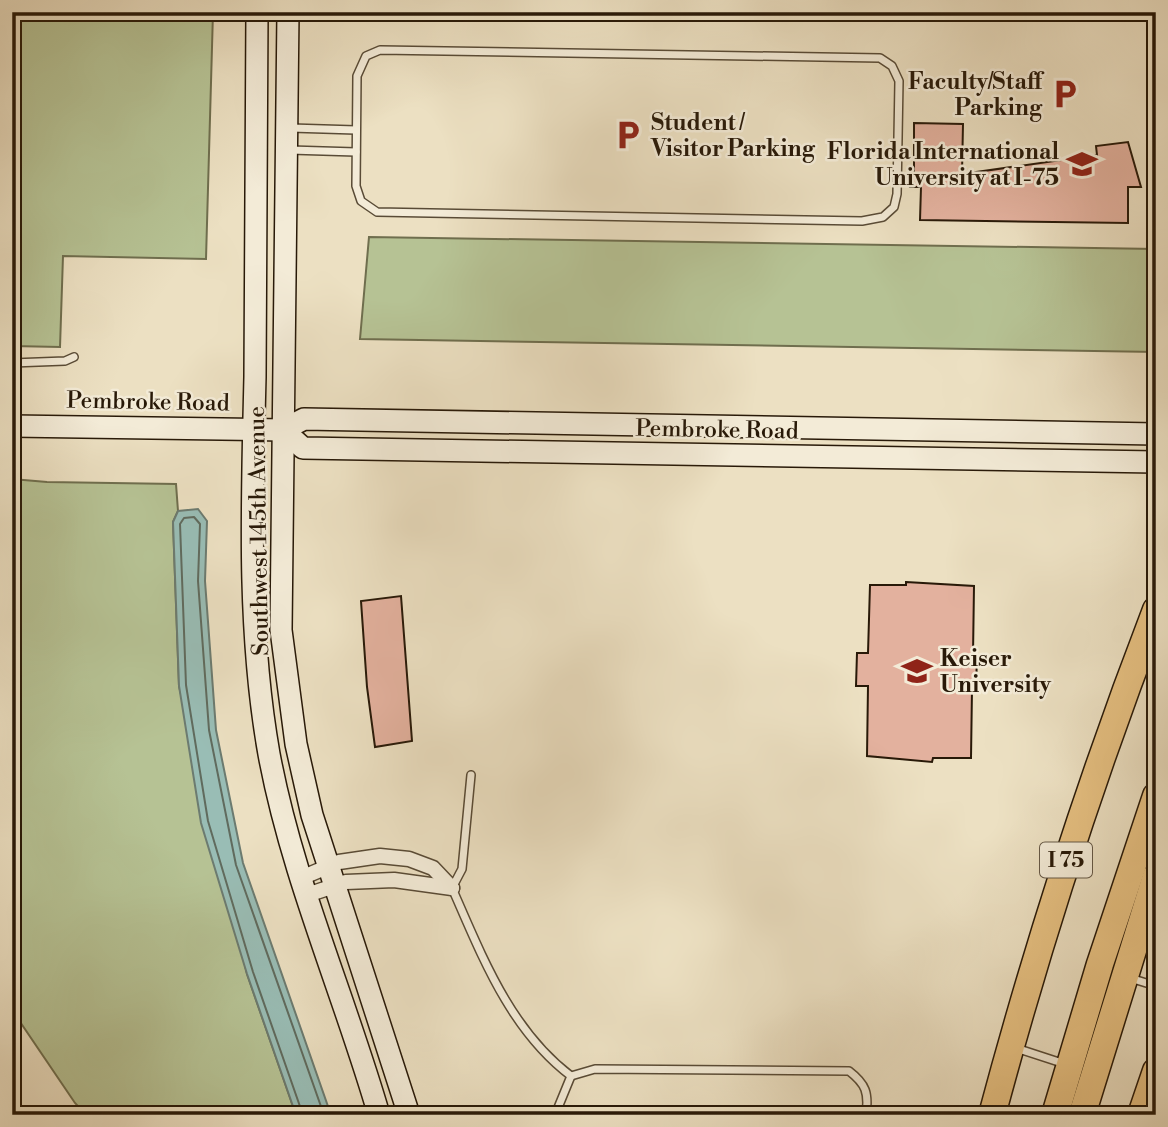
<svg xmlns="http://www.w3.org/2000/svg" width="1168" height="1127" font-family="'Libre Bodoni',serif">
  <style>
    .green { fill: #b6c294; stroke: #6f6e4e; stroke-width: 2 }
    .water { fill: #99bdb5; stroke: #6c7b70; stroke-width: 2 }
    .lines { fill: none; stroke-linecap: round; stroke-linejoin: round }
    .shore { stroke: #606b5e; stroke-width: 2 }
    .building { fill: #e3b19e; stroke: #281908; stroke-width: 2 }
    .lane-casing { stroke: #594b36; stroke-width: 10 }
    .street-casing { stroke: #594b36; stroke-width: 17 }
    .secondary-casing { stroke: #281908; stroke-width: 24 }
    .highway-casing { stroke: #281908; stroke-width: 29 }
    .lane { stroke: #f3ebd7; stroke-width: 7 }
    .street { stroke: #f3ebd7; stroke-width: 14 }
    .secondary { stroke: #f3ebd7; stroke-width: 21 }
    .highway { stroke: #e6c081; stroke-width: 26 }
    .labels { text-anchor: middle; stroke-width: 5; stroke-linejoin: round; paint-order: stroke }
    .shield { fill: #f3ebd7; stroke: #655846; stroke-width: 2 }
    .shield-label { font-size: 21px; font-weight: bold; fill: #281908 }
    .poi-label { font-size: 23px; font-weight: bold; fill: #281908; stroke: #f3ebd7; text-anchor: end }
    .street-label { font-size: 23px; fill: #281908; stroke: #f3ebd7 }
  </style>
  <rect width="100%" height="100%" fill="#ece0c2"/>
  <filter id="stains"><feTurbulence type="fractalNoise" baseFrequency=".00286" numOctaves="4"/><feColorMatrix values="0 0 0 0 .2 0 0 0 0 .09 0 0 0 0 .02 0 0 0 .5 -.17"/></filter>
  <radialGradient id="worn" r=".72"><stop offset=".6" stop-color="#630" stop-opacity="0"/><stop offset="1" stop-color="#630" stop-opacity=".3"/></radialGradient>
  <g class="green">
    <path d="M12 12H213L206 259 63 256 60 347 12 346Z"/>
    <path d="M369 237 1156 249V352L360 339Z"/>
    <path d="M12 479 47 482 176 484 178 511 173 522 179 686 247 974 296 1115H86L75 1103 12 1010Z"/>
  </g>
  <path class="water" d="M198 509 207 521 205 581 216 730 243 863 331 1115H296L247 974 201 823 179 686 173 522 178 511Z"/>
  <g class="lines">
    <path class="shore" d="M303 1115 253 972 208 821 186 685 180 524 184 518 194 517 200 524 198 581 209 730 236 865 324 1115"/>
  </g>
  <g class="building">
    <path d="M914 123 963 124 962 174 1097 155 1096 146 1128 142 1141 187H1128V223L920 220 921 187H910L911 175H914Z"/>
    <path d="M906 582 974 586 973 655H977L976 689H972L971 758H933L932 762 867 756 868 686H856L857 653H868L870 585H906Z"/>
    <path d="M401 596 412 741 375 747 367 687 361 601Z"/>
  </g>
  <g class="lines">
    <g class="lane-casing">
      <g id="lane">
        <path d="M380 50 880 58 892 66 899 81 897 194 894 207 883 217 862 221 377 212 361 201 356 186 357 76 366 56Z"/>
        <path d="M291 128 356 130"/>
        <path d="M290 150 356 152"/>
        <path d="M12 363 65 361 74 357"/>
        <path d="M471 775 462 869 452 888C482 956 510 1030 571 1076L555 1115"/>
        <path d="M1130 978 1156 986"/>
        <path d="M1016 1048 1065 1064"/>
        <path d="M571 1076 595 1069 849 1071C866 1084 869 1093 866 1115"/>
      </g>
    </g>
    <g class="street-casing">
      <g id="street">
        <path d="M301 878 339 862 380 856 409 859 433 868 452 888"/>
        <path d="M307 895 346 882 394 880 452 888"/>
      </g>
    </g>
    <g class="secondary-casing">
      <g id="secondary">
        <path d="M257 12 255 377C252 502 247 630 269 754 292 878 344 994 379 1115"/>
        <path d="M288 12 281 630 296 744 312 815 409 1115"/>
        <path d="M12 426 283 430 304 419 1156 434"/>
        <path d="M283 430 303 448 1156 462"/>
      </g>
    </g>
    <g class="highway-casing">
      <g id="highway">
        <path d="M992 1115C1038 943 1092 776 1156 610"/>
        <path d="M1055 1115 1100 964 1156 796"/>
        <path d="M1082 1115 1156 876"/>
        <path d="M1141 1115 1156 1071"/>
      </g>
    </g>
    <use href="#lane" class="lane"/>
    <use href="#street" class="street"/>
    <use href="#secondary" class="secondary"/>
    <use href="#highway" class="highway"/>
  </g>
  <defs>
    <g id="parking-bare" transform="scale(2.415)"><path d="M-3.5-5.5H1a3.5 3.5 0 0 1 0 7H-1V5.5H-3.5ZM-1-3.4V-.6H.8a1.4 1.4 0 0 0 0-2.8Z" fill="#8f2418" stroke="#f3ebd7" stroke-width="2.5" paint-order="stroke"/></g>
    <g id="university-bare" transform="scale(2.415)"><path d="M0-5L7-2L0 1L-7-2ZM-4 1L0 2.5L4 1V4Q0 6-4 4Z" fill="#8f2418" stroke="#f3ebd7" stroke-width="2.5" paint-order="stroke"/></g>
  </defs>
  <g fill-rule="evenodd">
    <use href="#parking-bare" x="1065" y="94"/>
    <use href="#parking-bare" x="628" y="135"/>
    <use href="#university-bare" x="1082" y="164"/>
    <use href="#university-bare" x="917" y="671"/>
  </g>
  <g class="labels">
    <rect class="shield" x="1040" y="842.5" width="52" height="35" rx="5"/>
    <g class="shield-label">
      <text x="1066" y="867">I 75</text>
    </g>
    <g class="poi-label">
      <text x="1042" y="89">Faculty/Staff<tspan x="1042" dy="26">Parking</tspan></text>
      <text x="651" y="130" text-anchor="start">Student /<tspan x="651" dy="26">Visitor Parking</tspan></text>
      <text x="1059" y="159">Florida International<tspan x="1059" dy="26">University at I-75</tspan></text>
      <text x="940" y="666" text-anchor="start">Keiser<tspan x="940" dy="26">University</tspan></text>
    </g>
    <g class="street-label">
      <text transform="translate(148 401) rotate(1)" y="8">Pembroke Road</text>
      <text transform="translate(717 429) rotate(1)" y="8">Pembroke Road</text>
      <text transform="translate(258 531) rotate(-91)" y="8">Southwest 145th Avenue</text>
    </g>
  </g>
  <rect width="1168" height="1127" fill="none" stroke="#ece0c2" stroke-width="42"/>
  <rect x="14" y="14" width="1140" height="1099" fill="none" stroke="#281908" stroke-width="3.5"/>
  <rect x="21" y="21" width="1126" height="1085" fill="none" stroke="#281908" stroke-width="2"/>
  <rect width="100%" height="100%" filter="url(#stains)"/>
  <rect width="100%" height="100%" fill="url(#worn)"/>
</svg>
